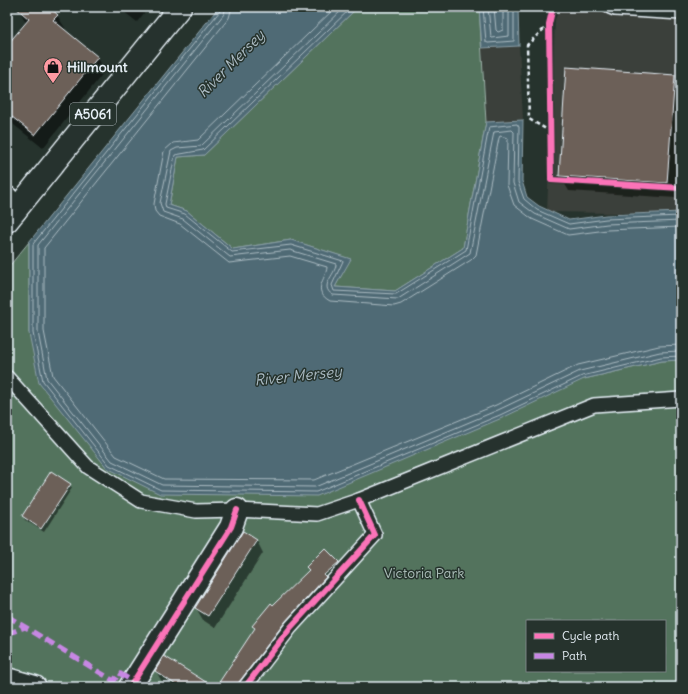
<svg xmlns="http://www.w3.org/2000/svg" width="688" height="694" font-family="Delius,sans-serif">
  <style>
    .built { fill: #3b403a }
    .green { fill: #53735d; stroke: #9eb2aa; fill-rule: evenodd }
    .water { fill: #4f6a74; stroke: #8ca0a9 }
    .shadow { fill: #0007 }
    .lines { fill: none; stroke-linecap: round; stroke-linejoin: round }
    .shore { stroke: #abbbc3; stroke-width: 1 }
    .building { fill: #6c6058; stroke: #e8f1f8 }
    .service-casing { stroke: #e8f1f8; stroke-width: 16 }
    .minor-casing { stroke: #e8f1f8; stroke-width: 25 }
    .trunk-casing { stroke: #e8f1f8; stroke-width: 25 }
    .path { stroke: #e8f1f8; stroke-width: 2.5; stroke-dasharray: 4 3; stroke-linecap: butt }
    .service { stroke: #26332d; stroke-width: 13 }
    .minor { stroke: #26332d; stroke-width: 22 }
    .trunk { stroke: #26332d; stroke-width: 22 }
    .quiet { stroke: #c787e3; stroke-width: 5; stroke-dasharray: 10 5; stroke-linecap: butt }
    .cycleway-casing { stroke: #26332d; stroke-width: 8 }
    .cycleway { stroke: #fb73b8; stroke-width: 6 }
    .labels { text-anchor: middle; stroke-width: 3; stroke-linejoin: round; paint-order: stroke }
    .shield { fill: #26332d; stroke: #aeb8bb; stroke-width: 1 }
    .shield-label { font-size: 13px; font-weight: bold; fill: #e8f1f8 }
    .poi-label { font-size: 14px; font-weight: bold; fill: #e8f1f8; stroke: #26332d; text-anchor: start }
    .park-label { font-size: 14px; fill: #acbfba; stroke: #26332d }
    .water-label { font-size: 15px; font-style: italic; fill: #abbbc3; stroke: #26332d }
  </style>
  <rect width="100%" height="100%" fill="#26332d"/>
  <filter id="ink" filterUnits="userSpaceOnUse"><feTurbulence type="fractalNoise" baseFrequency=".025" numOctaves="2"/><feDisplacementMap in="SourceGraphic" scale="8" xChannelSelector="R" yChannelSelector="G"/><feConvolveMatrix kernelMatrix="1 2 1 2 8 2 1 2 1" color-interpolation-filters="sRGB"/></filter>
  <g filter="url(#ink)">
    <g class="built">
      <path d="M560 7H681V214L547 212 555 20Z"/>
      <path d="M519 46 523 120 486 122 482 48Z"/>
    </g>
    <g class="green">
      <path d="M358 7H479L486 122 463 248 395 291 335 287 350 259 291 240 233 249 187 211 169 205 178 157 204 155Z"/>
      <path d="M29 242V333L584 379 662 361 681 360V687H7V269ZM527 621H665V671H527Z"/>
    </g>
    <g class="water">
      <path d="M219 7H358L204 155 178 157 169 205 187 211 233 249 291 240 351 259 335 287 395 291 463 248 486 122 523 120 522 181 527 197 539 206 569 220 606 215 681 212V360L662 361 584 379 502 418 317 496 160 494 107 468 39 383 29 333V242Z"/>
      <path d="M479 7H518L519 46 482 48Z"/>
    </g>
    <g class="shadow">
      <path d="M18 7H47L57 15 65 28 64 30 98 58 105 71 43 148 14 125 7 112V47L26 23Z"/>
      <path d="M118 7H149L137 22Z"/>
      <path d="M675 76 681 87V124L676 198 569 191 560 176Z"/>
      <path d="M70 485 72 488 44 532 25 520 23 516Z"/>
      <path d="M243 532 257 541 263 553 215 628 203 620 196 608Z"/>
      <path d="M338 562 345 574 241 687 234 683 255 629 253 626 309 571 307 567Z"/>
      <path d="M156 671 212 687H169L162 682Z"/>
    </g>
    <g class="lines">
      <g class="shore">
        <path d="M221 7 220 11 33 244V333L43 381 109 465 161 490 316 492 500 415 582 376 661 357 681 356"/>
        <path d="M226 7 224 14 38 245V332L47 379 112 461 162 485 315 487 498 410 580 371 660 352 681 351"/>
        <path d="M232 7 229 18 44 248V331L53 376 116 456 164 479 314 480 496 405 578 365 659 346 681 345"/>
        <path d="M336 7 198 140 173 143 164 151 154 204 155 211 159 216 180 224 229 263 290 256 327 267C326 280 311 290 330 301L394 306 401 304 471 260 476 255 499 138 500 136 508 138 507 185 514 205 532 219 568 235 607 230 681 227"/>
        <path d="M345 7 201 146 177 148 171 151 160 203 163 212 183 219 230 257 290 250 336 264C336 275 318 286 333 295L398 299 470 253 494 132 512 130 514 132 513 183 519 202 535 214 569 229 607 224 681 221"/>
        <path d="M352 7 203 150 175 155 165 204 166 208 185 214 232 252 291 245 343 261 332 285 334 291 396 294 466 250 489 127 517 124 519 127 518 182 524 199 537 210 569 224 606 219 681 216"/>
        <path d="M483 7 486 42 488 43 514 41V7"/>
        <path d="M488 7 491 37 492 38 509 36V7"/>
        <path d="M494 7 496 30 498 32 503 30V7"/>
      </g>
    </g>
    <g class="building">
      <path d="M15 7H49L58 15 53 20 98 57 35 135 7 113V45L29 19Z"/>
      <path d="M566 67 675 75 667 183 559 176Z"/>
      <path d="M51 471 71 484 41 529 22 516Z"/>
      <path d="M243 531 257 540 208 616 195 608Z"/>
      <path d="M325 548 339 562 324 575 326 577 285 622 239 682 237 687H216L255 628 252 626 271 603 273 605 309 570 306 567Z"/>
      <path d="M164 656 214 687H179L155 671Z"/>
    </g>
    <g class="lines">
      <g class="service-casing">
        <g id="service">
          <path d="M610 7 615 9 681 13"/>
          <path d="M7 377 88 467 141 501 196 511 237 510 317 514 359 500 594 405 681 399"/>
          <path d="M245 687 291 627 375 535 359 500"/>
        </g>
      </g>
      <g class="minor-casing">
        <g id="minor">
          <path d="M7 198 15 211"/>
          <path d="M7 679 35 687"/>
          <path d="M130 687 231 527 237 510"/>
        </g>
      </g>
      <g class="trunk-casing">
        <path id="trunk" d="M7 221 180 7"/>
      </g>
      <path class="path" d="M549 24 527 45 529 119 551 132"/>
      <use href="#service" class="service"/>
      <use href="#minor" class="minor"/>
      <use href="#trunk" class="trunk"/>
      <g class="quiet">
        <path d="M7 616 114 681 119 673 142 687"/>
        <path d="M7 634 25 627"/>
      </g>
      <g class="cycleway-casing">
        <g id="cycleway">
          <path d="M553 7 549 24 551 180 681 188"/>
          <path d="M130 687 231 527 237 510"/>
          <path d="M245 687 291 627 375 535 359 500"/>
        </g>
      </g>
      <use href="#cycleway" class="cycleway"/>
    </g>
  </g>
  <defs>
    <g id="shop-pin" transform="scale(1)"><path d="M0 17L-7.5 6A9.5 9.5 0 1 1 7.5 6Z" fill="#ff9aa2" stroke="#26332d"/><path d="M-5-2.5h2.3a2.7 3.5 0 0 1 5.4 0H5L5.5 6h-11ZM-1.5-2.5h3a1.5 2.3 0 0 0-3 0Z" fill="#111"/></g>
  </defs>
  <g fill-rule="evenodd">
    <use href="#shop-pin" x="53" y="67"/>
  </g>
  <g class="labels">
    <rect class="shield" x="70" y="103" width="46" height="22" rx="3"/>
    <g class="shield-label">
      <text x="93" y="119">A5061</text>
    </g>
    <g class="poi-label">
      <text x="67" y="72">Hillmount</text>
    </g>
    <g class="park-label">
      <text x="424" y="578">Victoria Park</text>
    </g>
    <g class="water-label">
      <text transform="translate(231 64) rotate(-45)" y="5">River Mersey</text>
      <text transform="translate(298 376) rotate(-6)" y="5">River Mersey</text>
    </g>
  </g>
  <rect width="688" height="694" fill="none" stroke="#26332d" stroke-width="24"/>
  <rect x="12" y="12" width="664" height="670" fill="none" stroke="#e8f1f8" stroke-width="1.5" filter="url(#ink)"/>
  <rect x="526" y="620" width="140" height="52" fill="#26332d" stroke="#747f7e"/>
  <rect x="534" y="633" width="20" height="6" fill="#fb73b8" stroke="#747f7e"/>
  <text x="562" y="640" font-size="12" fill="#e8f1f8">Cycle path</text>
  <rect x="534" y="653" width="20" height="6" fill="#c787e3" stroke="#747f7e"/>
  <text x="562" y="660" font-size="12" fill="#e8f1f8">Path</text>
</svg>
